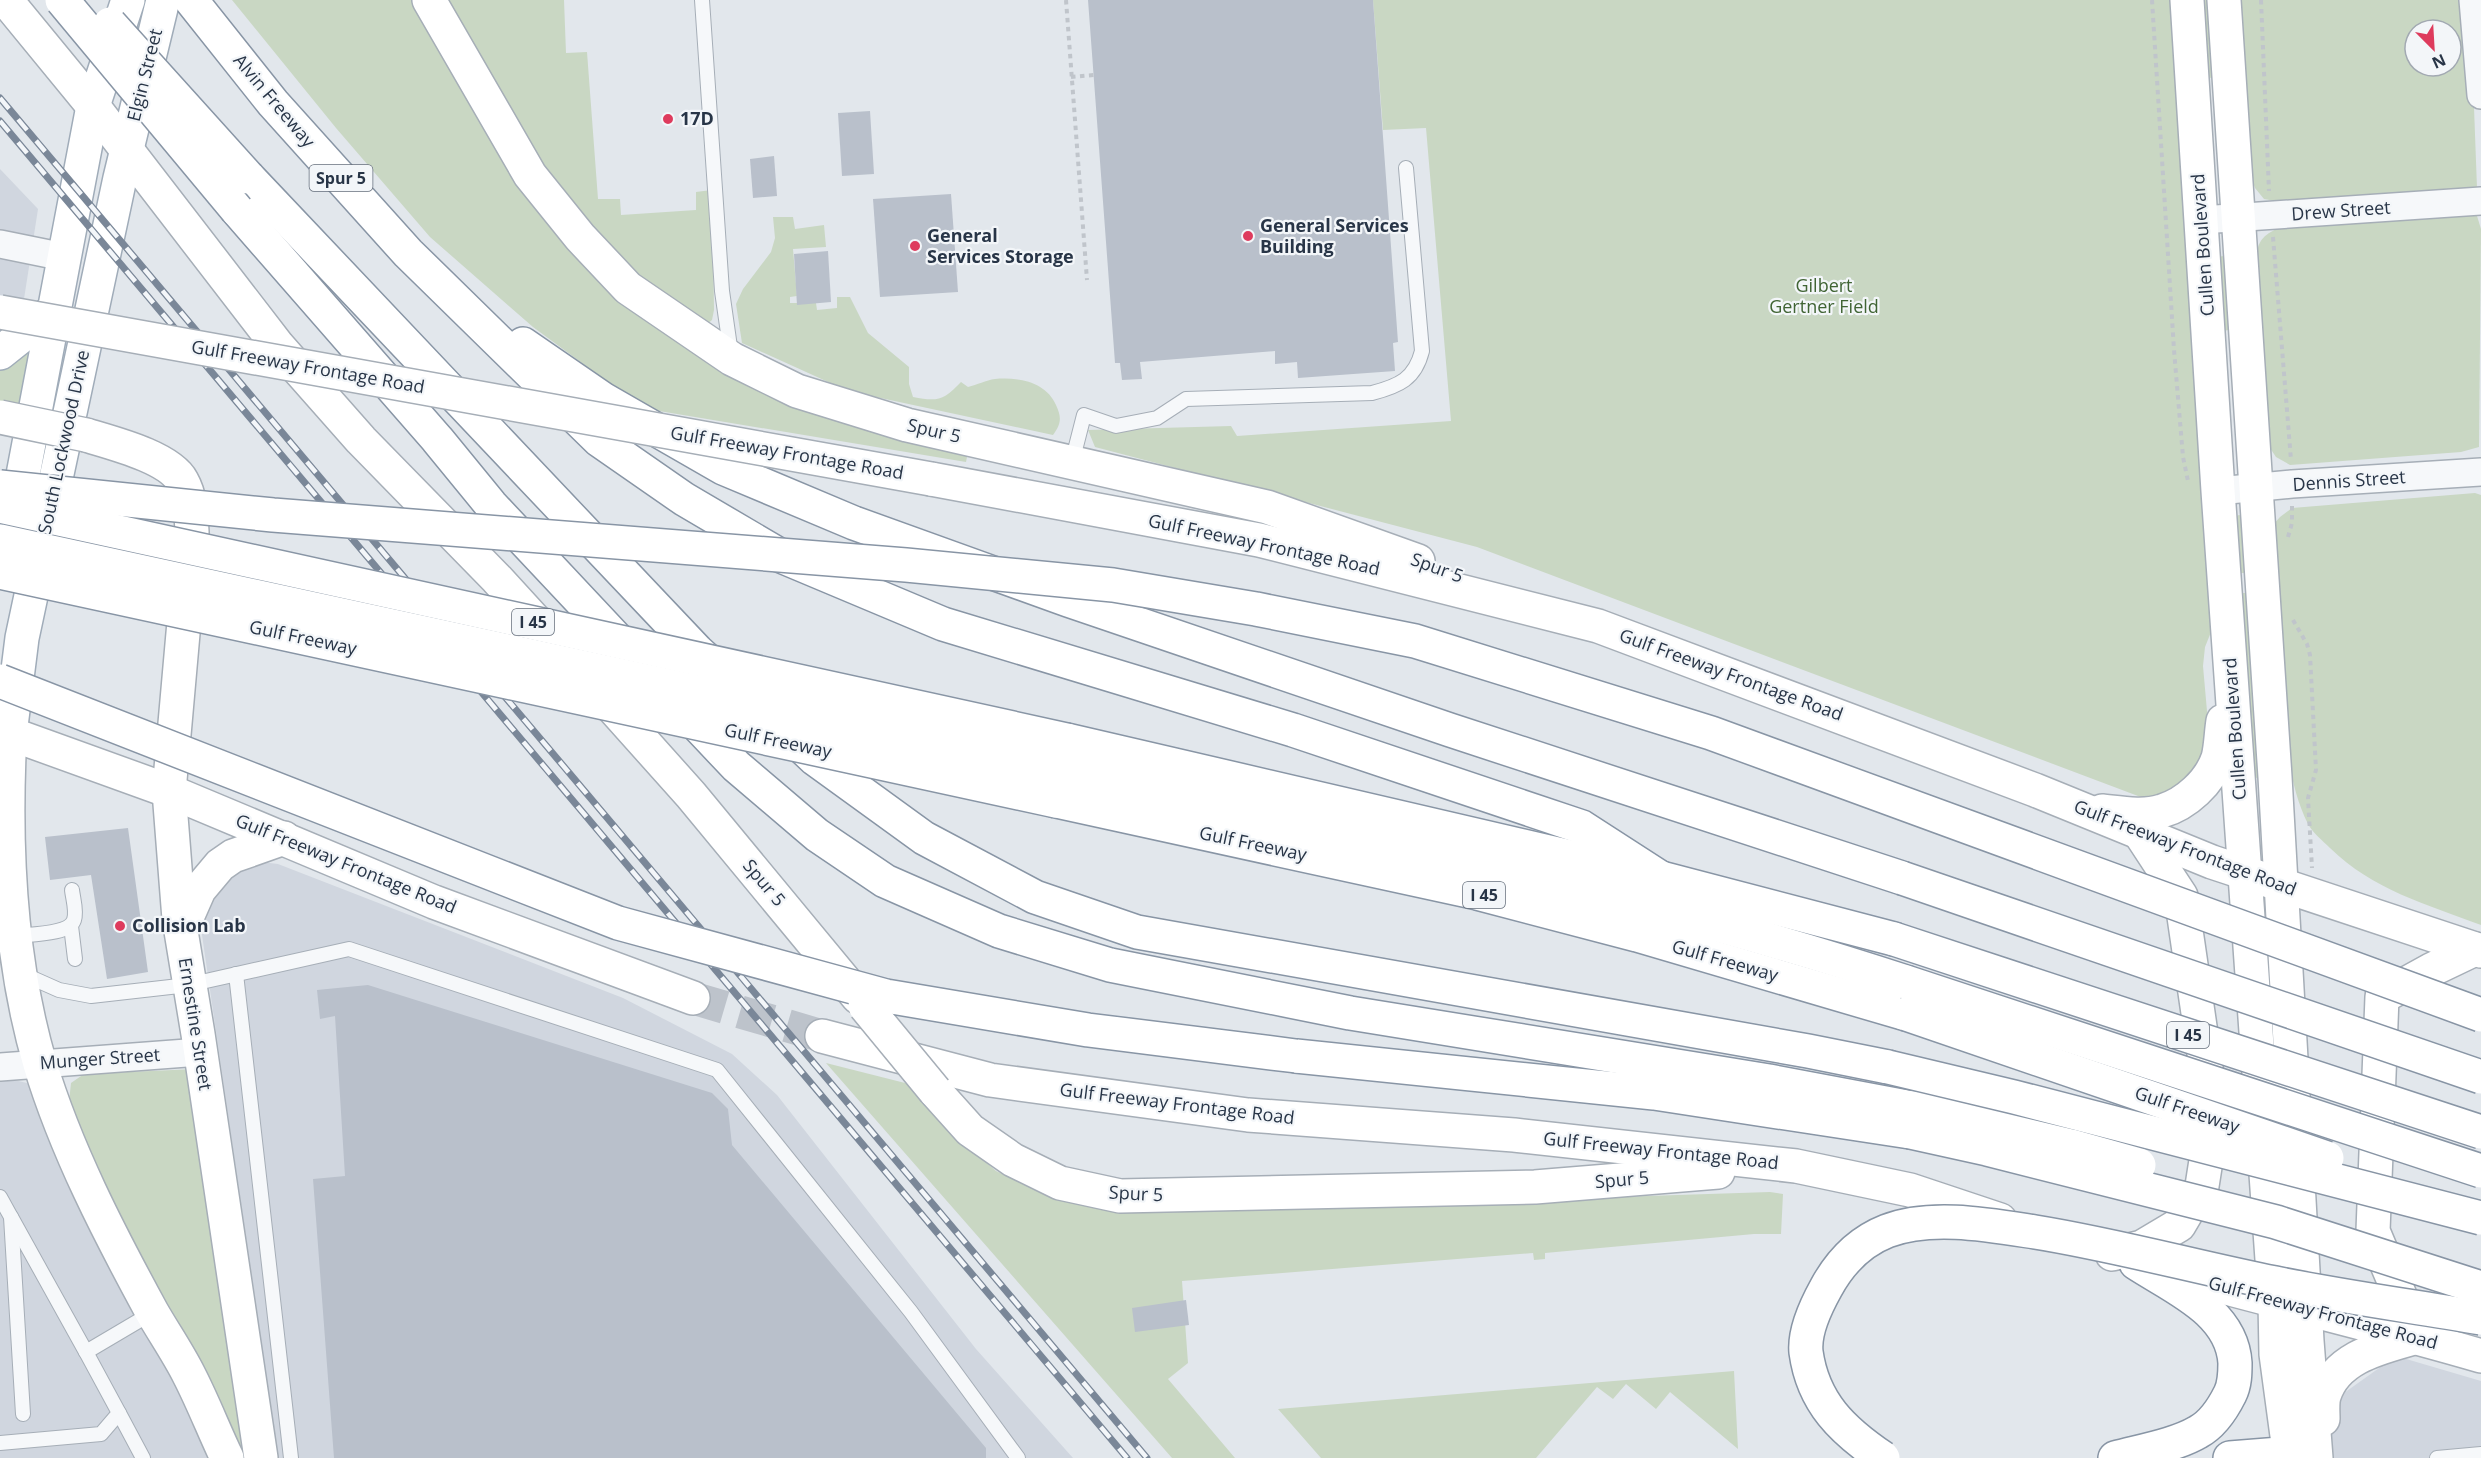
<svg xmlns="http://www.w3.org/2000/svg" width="2481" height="1458" font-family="'Open Sans',sans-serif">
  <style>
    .built { fill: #d0d6df }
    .green { fill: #c9d7c3; fill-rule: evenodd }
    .building { fill: #b9c0cb }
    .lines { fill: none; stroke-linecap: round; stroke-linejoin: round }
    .secondary-tunnel { stroke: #bdc3cb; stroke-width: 33; stroke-dasharray: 33 16; stroke-linecap: butt }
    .lane-casing { stroke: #a6aeb7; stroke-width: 16 }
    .street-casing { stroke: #a6aeb7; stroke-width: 30 }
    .secondary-casing { stroke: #a6aeb7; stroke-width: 36 }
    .primary-casing { stroke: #a0acb9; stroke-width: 36 }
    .highway-casing { stroke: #8895a5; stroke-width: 36 }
    .path { stroke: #c0c5cb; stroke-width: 4; stroke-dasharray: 4.5 4.5; stroke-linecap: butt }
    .lane { stroke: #f6f8fa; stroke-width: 14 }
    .street { stroke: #f6f8fa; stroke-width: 27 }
    .secondary { stroke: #fff; stroke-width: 33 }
    .primary { stroke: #fff; stroke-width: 33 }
    .highway { stroke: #fff; stroke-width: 33 }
    .rail-casing { stroke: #7a8798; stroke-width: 7 }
    .rail { stroke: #f3f6f9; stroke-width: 4.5; stroke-dasharray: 14; stroke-linecap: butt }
    .secondary-bridge-casing { stroke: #a6aeb7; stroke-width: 36; stroke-linecap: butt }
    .highway-bridge-casing { stroke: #8895a5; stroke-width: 36; stroke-linecap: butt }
    .secondary-bridge { stroke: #fff; stroke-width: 33 }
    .highway-bridge { stroke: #fff; stroke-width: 33 }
    .poi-dot { fill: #de3b5d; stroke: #f3f6f9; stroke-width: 2 }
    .labels { text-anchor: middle; stroke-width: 4.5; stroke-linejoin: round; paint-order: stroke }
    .shield { fill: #f3f6f9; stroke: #656f7c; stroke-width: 1.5 }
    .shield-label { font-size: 16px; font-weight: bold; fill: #283547 }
    .street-label { font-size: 18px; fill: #283547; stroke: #f3f6f9 }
    .poi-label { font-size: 18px; font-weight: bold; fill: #283547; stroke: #f3f6f9; text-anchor: start }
    .park-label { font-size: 18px; fill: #406434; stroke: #f3f6f9 }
  </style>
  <rect width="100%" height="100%" fill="#e2e7ec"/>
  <g class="built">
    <path d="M0 169 38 209 24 299 0 295Z"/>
    <path d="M253 861 278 864 623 998 732 1054 777 1095 976 1349 1073 1458H274L253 1286 201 928 210 893 227 875Z"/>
    <path d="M14 1080 27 1083 41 1102 78 1204 215 1458H0V1081Z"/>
    <path d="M2396 1356 2481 1381V1458H2333L2330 1403Z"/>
  </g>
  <g class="green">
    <path d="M232 0H414L533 206 570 250 644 315 968 452 966 462 653 410 605 380 533 327 430 237 336 128Z"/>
    <path d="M443 0H564L566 53 587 52 598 199H620L621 215 696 210V192L719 189 713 238 714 310 712 320 706 325C675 304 642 283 616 256 543 182 495 88 443 0Z"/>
    <path d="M1373 0H2174L2217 617 2205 647 2203 666 2210 745 2207 772 2154 802 1477 547 1095 447 1088 430 1231 426 1237 436 1451 421 1426 128 1383 130Z"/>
    <path d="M2198 0H2214L2220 77 2208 78Z"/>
    <path d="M2237 0H2470L2477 188 2287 203 2264 199 2255 188 2250 174ZM2415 30H2451V66H2415Z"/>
    <path d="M2460 212 2477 216 2481 229 2479 447 2461 452 2290 465 2276 457 2268 445 2256 257C2258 239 2265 234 2281 227Z"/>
    <path d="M773 217H793L795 229 824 225 826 247 793 249 797 296 790 297V303H816L817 310 837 308V297H850L868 333 909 367V384L913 397C938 402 944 400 961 382L968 387C977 385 986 380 995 379 1019 377 1046 382 1056 405 1062 418 1061 424 1053 435L848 391 742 343 736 304 743 289 771 252 775 238Z"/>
    <path d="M2230 255 2232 329 2224 331 2217 257Z"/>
    <path d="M30 347 20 405 0 401V367Z"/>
    <path d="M2475 493 2481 495V925C2426 904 2373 890 2330 848 2322 840 2313 833 2308 824 2298 804 2293 783 2289 762L2272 526 2280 517 2292 508Z"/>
    <path d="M2239 515 2245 517 2249 573H2239L2234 517Z"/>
    <path d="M2240 593H2250L2265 777 2255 778Z"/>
    <path d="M826 1063 909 1084 949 1130 996 1171 1057 1200 1121 1213 1770 1192 1783 1194 1781 1234H1754L1545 1253V1259L1534 1260 1533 1253 1182 1281 1188 1363 1168 1379 1235 1458H1172Z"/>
    <path d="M195 1069 248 1458H243L214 1391 185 1334 128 1237 69 1102 71 1083 84 1074Z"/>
    <path d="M1734 1371 1738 1449 1670 1392 1656 1409 1626 1384 1613 1399 1597 1387 1536 1458H1321L1278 1409Z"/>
  </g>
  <g class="building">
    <path d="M1088 0H1373L1398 342 1393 343 1395 371 1298 378 1297 362 1275 364V351L1140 362 1142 379 1122 380 1120 363H1115Z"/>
    <path d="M870 111 874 174 842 176 838 113Z"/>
    <path d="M774 156 777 196 753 198 750 159Z"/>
    <path d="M951 194 958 292 880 297 873 199Z"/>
    <path d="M828 251 831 302 797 305 794 254Z"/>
    <path d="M128 828 148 972 107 979 91 875 50 880 45 837Z"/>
    <path d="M368 985 712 1093 728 1109 732 1145 986 1448V1458H334L313 1179 345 1176 335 1016 320 1019 317 990Z"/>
    <path d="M1186 1300 1189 1325 1135 1332 1132 1308Z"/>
  </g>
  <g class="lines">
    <path class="secondary-tunnel" d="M693 998 822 1036"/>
    <g class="lane-casing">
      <g id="lane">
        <path d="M702 0 722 291 731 354"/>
        <path d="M1072 462 1084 415 1116 426 1157 418 1186 399 1372 393C1399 386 1415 379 1422 351L1406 168"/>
        <path d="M71 926 75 959"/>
        <path d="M15 936C30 934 69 935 74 920 77 911 73 899 72 890"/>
        <path d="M23 974 59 990 91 996 188 985 349 949 717 1070 911 1312 1018 1458"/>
        <path d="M236 974 291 1458"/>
        <path d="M0 1197 11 1217 23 1414"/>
        <path d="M11 1217 86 1352 152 1313"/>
        <path d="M119 1413 143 1458"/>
        <path d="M0 1443 101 1434 119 1413 86 1352"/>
        <path d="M2437 1458 2481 1454"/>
      </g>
    </g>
    <g class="street-casing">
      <g id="street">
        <path d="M2473 0 2481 95"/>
        <path d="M2201 220 2481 201"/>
        <path d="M0 244 64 257"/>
        <path d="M2218 491 2292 484 2481 472"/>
        <path d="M0 1067 200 1052"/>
      </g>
    </g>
    <g class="secondary-casing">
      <g id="secondary">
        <path d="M6 0 93 106 278 346 361 440 497 579 550 637"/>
        <path d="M429 0 530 175 580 237 628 288 732 359 797 391 907 425 1267 507 1418 561"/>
        <path d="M2187 0 2218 491 2275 1302 2276 1354 2290 1458"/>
        <path d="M2224 0 2275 777 2307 1341 2316 1458"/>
        <path d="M86 435C112 443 169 457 182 481 191 497 191 514 192 532L169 791 179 919 198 1034 261 1458"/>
        <path d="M931 479 1259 540 1598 626 2035 790 2212 862 2481 951"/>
        <path d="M598 691 691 795 858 997"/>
        <path d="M0 730 169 791 434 902 693 998"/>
        <path d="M10 734C4 844 9 958 40 1064 66 1150 109 1233 152 1312 164 1333 178 1353 189 1375 203 1402 214 1431 227 1458"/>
        <path d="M2102 811C2121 813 2144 817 2162 811 2186 804 2210 782 2218 758 2221 747 2221 733 2223 721"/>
        <path d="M179 919 188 915 199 890 220 865 233 856 284 838"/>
        <path d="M822 1036 990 1080 1248 1115 1514 1135 1796 1166 1910 1190 2000 1220"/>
        <path d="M935 1091 970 1130 1013 1160 1060 1183 1120 1196 1535 1187 1718 1172"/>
        <path d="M2112 1254 2142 1247 2179 1225 2202 1186 2213 1116 2181 896 2141 835"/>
        <path d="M2204 1282C2296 1307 2389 1329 2481 1356"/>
        <path d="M2414 1329 2373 1231 2382 997 2431 970 2475 949"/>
        <path d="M2323 1419C2323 1412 2322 1403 2324 1396 2336 1356 2383 1347 2417 1337"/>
      </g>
    </g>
    <g class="primary-casing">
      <g id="primary">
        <path d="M0 353 54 310"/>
        <path d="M15 517 93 106 128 0"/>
        <path d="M10 734 22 638 120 178 163 0"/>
      </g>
    </g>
    <g class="highway-casing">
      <g id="highway">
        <path d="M191 0 273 103 408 253 599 440 684 499 781 556 943 624 1293 730 1582 827 1661 878"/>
        <path d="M248 177 697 651 719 671"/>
        <path d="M237 210 437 439 491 505 629 652"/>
        <path d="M523 344 603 399 723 468 854 523 1068 600 1450 730 1902 878"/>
        <path d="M685 712 736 766 817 835 885 881 999 931 1110 965 1350 1013 1769 1081 1912 1108"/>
        <path d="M795 740 815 759 924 838 1035 897 1137 932 1808 1051 1888 1067"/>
        <path d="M1067 740 1661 878 1894 939"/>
        <path d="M1067 772C1349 833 1631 892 1906 982"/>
        <path d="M1056 801 1477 893 1637 935 1906 1014"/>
        <path d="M1296 1056 1654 1093 1910 1132"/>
        <path d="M2115 1458C2141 1451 2176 1445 2198 1432 2213 1424 2223 1408 2230 1394 2235 1384 2235 1373 2235 1363 2232 1311 2174 1288 2136 1263"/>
        <path d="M2230 1458 2303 1452 2304 1458"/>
      </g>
    </g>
    <g class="path">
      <path d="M1066 0 1087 280"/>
      <path d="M2152 0 2174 350 2183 457 2188 481"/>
      <path d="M2261 0 2269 191"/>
      <path d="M1071 77 1094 75"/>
      <path d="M2273 237 2291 460"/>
      <path d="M2288 537 2292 523V506"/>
      <path d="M2293 620 2307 644 2310 655 2316 770 2308 798 2312 868"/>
    </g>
    <use href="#lane" class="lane"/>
    <use href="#street" class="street"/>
    <use href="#secondary" class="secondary"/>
    <use href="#primary" class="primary"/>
    <use href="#highway" class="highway"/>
    <g class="rail-casing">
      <g id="rail">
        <path d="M0 98 1147 1458"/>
        <path d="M0 121 1127 1458"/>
      </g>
    </g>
    <use href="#rail" class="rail"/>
    <g class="secondary-bridge-casing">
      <g id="secondary-bridge">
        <path d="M0 312 931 479"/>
        <path d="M0 417 86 435"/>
        <path d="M865 1006 935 1091"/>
      </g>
    </g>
    <g class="highway-bridge-casing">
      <g id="highway-bridge">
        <path d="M62 0 237 210"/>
        <path d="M110 24 248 177"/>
        <path d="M0 487 273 515 906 565 1113 585 1256 609 1415 641 1711 733 2481 1015"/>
        <path d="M0 506 1067 740"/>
        <path d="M0 541 1067 772"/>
        <path d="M0 572 1056 801"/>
        <path d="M0 681 618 923 886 996 1088 1030 1296 1056"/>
        <path d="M1902 878 2481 1077"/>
        <path d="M1894 939 2481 1132"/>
        <path d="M1906 982 2481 1171"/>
        <path d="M1906 1014 2327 1158"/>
        <path d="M1888 1067 2014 1097 2481 1218"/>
        <path d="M1912 1108 2071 1146 2139 1165"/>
        <path d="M1910 1132 1987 1149 2276 1222 2481 1288"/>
        <path d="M1883 1458C1843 1431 1813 1403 1806 1352 1804 1332 1816 1306 1826 1288 1840 1262 1859 1242 1887 1231 1931 1214 1990 1225 2035 1232 2116 1245 2195 1267 2275 1283 2343 1297 2412 1306 2481 1318"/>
      </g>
    </g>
    <use href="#secondary-bridge" class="secondary-bridge"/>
    <use href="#highway-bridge" class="highway-bridge"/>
  </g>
  <g class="poi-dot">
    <circle cx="668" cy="119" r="6"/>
    <circle cx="1248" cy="236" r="6"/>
    <circle cx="915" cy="246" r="6"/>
    <circle cx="120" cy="926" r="6"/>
  </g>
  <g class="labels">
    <g class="shield">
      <rect x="309.5" y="165" width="63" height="26" rx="4.5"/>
      <rect x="512" y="609" width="42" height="26" rx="4.5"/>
      <rect x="1463" y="882" width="42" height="26" rx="4.5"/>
      <rect x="2167" y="1022" width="42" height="26" rx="4.5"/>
    </g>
    <g class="shield-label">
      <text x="341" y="184">Spur 5</text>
      <text x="533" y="628">I 45</text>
      <text x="1484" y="901">I 45</text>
      <text x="2188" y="1041">I 45</text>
    </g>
    <g class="street-label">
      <text transform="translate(145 75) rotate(-76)" y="6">Elgin Street</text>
      <text transform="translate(274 101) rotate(50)" y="6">Alvin Freeway</text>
      <text transform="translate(2341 211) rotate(-4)" y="6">Drew Street</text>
      <text transform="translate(2203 245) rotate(-94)" y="6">Cullen Boulevard</text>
      <text transform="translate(308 367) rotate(10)" y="6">Gulf Freeway Frontage Road</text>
      <text transform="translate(934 431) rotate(13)" y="6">Spur 5</text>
      <text transform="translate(64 442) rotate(-78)" y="6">South Lockwood Drive</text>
      <text transform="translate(787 453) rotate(10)" y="6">Gulf Freeway Frontage Road</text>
      <text transform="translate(2349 481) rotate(-4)" y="6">Dennis Street</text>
      <text transform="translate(1264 545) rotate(12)" y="6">Gulf Freeway Frontage Road</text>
      <text transform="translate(1437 568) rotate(20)" y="6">Spur 5</text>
      <text transform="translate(303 638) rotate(12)" y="6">Gulf Freeway</text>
      <text transform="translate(1731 675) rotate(20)" y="6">Gulf Freeway Frontage Road</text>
      <text transform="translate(2235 729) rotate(-94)" y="6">Cullen Boulevard</text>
      <text transform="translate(778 741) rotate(12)" y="6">Gulf Freeway</text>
      <text transform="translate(1253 844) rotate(12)" y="6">Gulf Freeway</text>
      <text transform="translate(2185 848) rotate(21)" y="6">Gulf Freeway Frontage Road</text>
      <text transform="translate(346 864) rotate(22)" y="6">Gulf Freeway Frontage Road</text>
      <text transform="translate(764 883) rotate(50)" y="6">Spur 5</text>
      <text transform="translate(1725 961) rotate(16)" y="6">Gulf Freeway</text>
      <text transform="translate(195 1024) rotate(81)" y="6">Ernestine Street</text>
      <text transform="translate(100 1059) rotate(-4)" y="6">Munger Street</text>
      <text transform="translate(1177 1104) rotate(7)" y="6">Gulf Freeway Frontage Road</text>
      <text transform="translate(2187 1110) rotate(19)" y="6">Gulf Freeway</text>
      <text transform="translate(1661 1151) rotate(6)" y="6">Gulf Freeway Frontage Road</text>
      <text transform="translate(1622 1180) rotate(-5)" y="6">Spur 5</text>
      <text transform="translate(1136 1194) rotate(3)" y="6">Spur 5</text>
      <text transform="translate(2323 1313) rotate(15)" y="6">Gulf Freeway Frontage Road</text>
    </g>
    <g class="poi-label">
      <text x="680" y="125">17D</text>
      <text x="1260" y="232">General Services<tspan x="1260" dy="21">Building</tspan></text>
      <text x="927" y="242">General<tspan x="927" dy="21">Services Storage</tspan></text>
      <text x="132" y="932">Collision Lab</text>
    </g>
    <g class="park-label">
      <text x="1824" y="292">Gilbert<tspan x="1824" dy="21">Gertner Field</tspan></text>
    </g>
  </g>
  <g transform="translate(2433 48) rotate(156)"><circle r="28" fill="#f3f6f9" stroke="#a2a9b2" stroke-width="1.5"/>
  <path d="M0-4.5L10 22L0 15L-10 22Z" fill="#de3b5d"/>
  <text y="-9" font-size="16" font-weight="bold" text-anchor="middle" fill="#283547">N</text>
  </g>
</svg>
